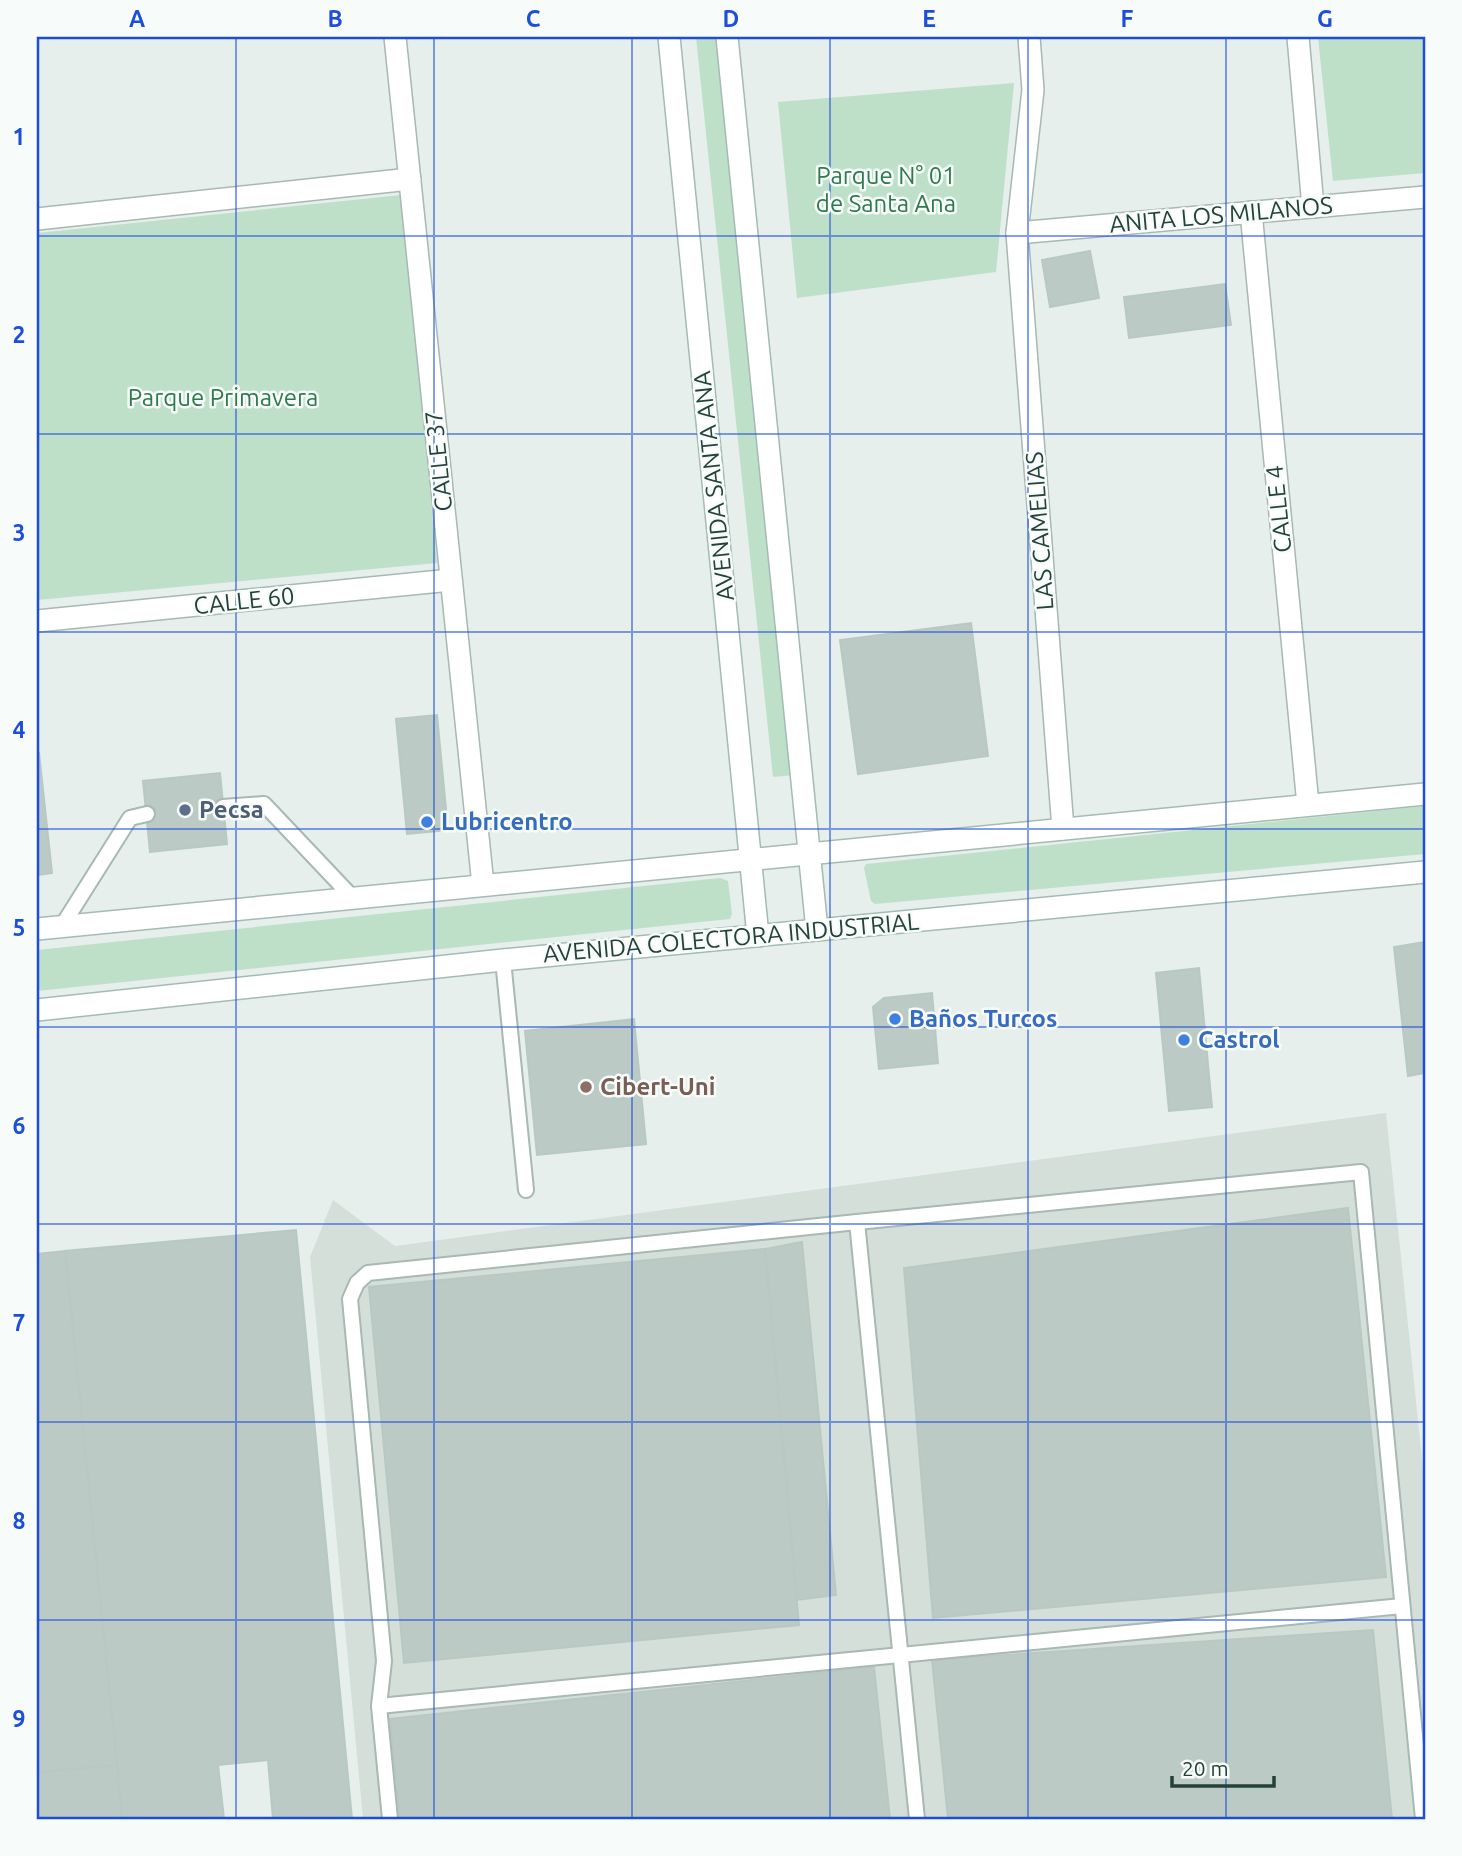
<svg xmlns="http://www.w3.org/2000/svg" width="1462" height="1856" font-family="Ubuntu,sans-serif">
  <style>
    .built { fill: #d4dfda }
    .green { fill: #bfe0c8 }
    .building { fill: #bbcac4; stroke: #b8c9c2; stroke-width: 2 }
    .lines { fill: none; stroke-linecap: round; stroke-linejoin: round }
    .lane-casing { stroke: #a8b8b2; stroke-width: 18 }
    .street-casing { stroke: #a8b8b2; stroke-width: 24 }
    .secondary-casing { stroke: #a4bbb3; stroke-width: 24 }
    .lane { stroke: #fff; stroke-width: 14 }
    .street { stroke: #fff; stroke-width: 21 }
    .secondary { stroke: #fff; stroke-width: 21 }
    .grid { fill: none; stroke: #1d4ed8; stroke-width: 2; stroke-opacity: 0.55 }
    .service-dot { fill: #5c6f8a; stroke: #f7fbf9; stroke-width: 2.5 }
    .shop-dot { fill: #3f7fe0; stroke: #f7fbf9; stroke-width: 2.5 }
    .education-dot { fill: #8d6e63; stroke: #f7fbf9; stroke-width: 2.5 }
    .labels { text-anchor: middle; stroke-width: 5; stroke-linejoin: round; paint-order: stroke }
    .park-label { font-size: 24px; fill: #2d7a4b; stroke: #f7fbf9 }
    .street-label { font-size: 24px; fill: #24423a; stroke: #f7fbf9 }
    .service-label { font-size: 24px; font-weight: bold; fill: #4e5e75; stroke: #f7fbf9; text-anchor: start }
    .shop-label { font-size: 24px; font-weight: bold; fill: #366cbe; stroke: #f7fbf9; text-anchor: start }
    .education-label { font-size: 24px; font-weight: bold; fill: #785e54; stroke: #f7fbf9; text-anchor: start }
    .neatline { fill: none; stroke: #1d4ed8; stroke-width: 2.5 }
    .grid-label { font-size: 23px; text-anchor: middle; font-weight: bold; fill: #1d4ed8 }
  </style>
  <rect width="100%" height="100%" fill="#e6efeb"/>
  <path class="built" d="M1386 1113 1425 1488V1819H363L310 1257 333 1200 395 1246Z"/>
  <g class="green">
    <path d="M696 37H721L795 775 773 777Z"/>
    <path d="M1318 37H1425V173L1333 181Z"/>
    <path d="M1014 83 996 272 797 298 778 102Z"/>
    <path d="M401 195 437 563 37 600V233Z"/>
    <path d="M1425 806V854L875 904 871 901 864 868 866 864Z"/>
    <path d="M720 878 728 881 732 914 730 919 37 991V950Z"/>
  </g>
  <g class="building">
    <path d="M1090 251 1099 298 1050 307 1042 260Z"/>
    <path d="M1225 284 1231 325 1129 338 1124 297Z"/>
    <path d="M971 623 988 756 858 774 840 640Z"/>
    <path d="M437 715 448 830 407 834 396 719Z"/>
    <path d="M39 753 52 873 37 875V754Z"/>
    <path d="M220 773 227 844 150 852 143 781Z"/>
    <path d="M1425 942V1073L1408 1076 1394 947Z"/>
    <path d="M1199 968 1212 1107 1169 1111 1156 973Z"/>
    <path d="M932 993 938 1063 879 1069 873 1007 884 998Z"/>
    <path d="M634 1019 646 1144 537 1155 525 1031Z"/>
    <path d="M1348 1208 1386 1577 933 1618 904 1268Z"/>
    <path d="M296 1230 352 1819H273L268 1760 218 1765 224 1819H122L65 1251Z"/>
    <path d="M802 1242 836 1595 797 1600 765 1249Z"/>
    <path d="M765 1249 799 1625 404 1663 369 1287Z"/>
    <path d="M65 1251 117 1765 37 1773V1254Z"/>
    <path d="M1373 1630 1392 1819H948L932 1660Z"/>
    <path d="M874 1667 890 1819H400L390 1719Z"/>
    <path d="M117 1765 122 1819H37V1773Z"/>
  </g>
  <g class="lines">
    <g class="lane-casing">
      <g id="lane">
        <path d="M223 807 264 804 353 898"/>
        <path d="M62 926 130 818 147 814"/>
        <path d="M503 960 526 1190"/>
        <path d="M857 1222 917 1819"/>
        <path d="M379 1706 1402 1606"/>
        <path d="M390 1819 379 1706 384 1661 350 1299 357 1283 368 1273 857 1222 1361 1172 1423 1819"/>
      </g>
    </g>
    <g class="street-casing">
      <g id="street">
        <path d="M395 37 483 885"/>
        <path d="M1029 37 1033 90 1017 233 1063 829"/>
        <path d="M1298 37 1313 207"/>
        <path d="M1251 212 1308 805"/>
        <path d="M37 219 410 179"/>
        <path d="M1017 233 1425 197"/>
        <path d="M37 621 451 580"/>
      </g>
    </g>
    <g class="secondary-casing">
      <g id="secondary">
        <path d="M669 37 758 936"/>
        <path d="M727 37 817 930"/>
        <path d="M37 929 1425 794"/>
        <path d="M37 1010 503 960 1425 872"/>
      </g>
    </g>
    <use href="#lane" class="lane"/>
    <use href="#street" class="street"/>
    <use href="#secondary" class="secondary"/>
  </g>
  <path class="grid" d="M236 37V1819M434 37V1819M632 37V1819M830 37V1819M1028 37V1819M1226 37V1819M37 236H1425M37 434H1425M37 632H1425M37 829H1425M37 1027H1425M37 1224H1425M37 1422H1425M37 1620H1425"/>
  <circle class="service-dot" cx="185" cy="810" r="7"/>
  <g class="shop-dot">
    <circle cx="427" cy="822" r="7"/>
    <circle cx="895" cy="1019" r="7"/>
    <circle cx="1184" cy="1040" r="7"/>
  </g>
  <circle class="education-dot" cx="586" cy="1087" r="7"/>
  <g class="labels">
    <g class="park-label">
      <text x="886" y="184">Parque N° 01<tspan x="886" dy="28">de Santa Ana</tspan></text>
      <text x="223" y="406">Parque Primavera</text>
    </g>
    <g class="street-label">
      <text transform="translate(1221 215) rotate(-5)" y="8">ANITA LOS MILANOS</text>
      <text transform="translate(439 461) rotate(-96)" y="8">CALLE 37</text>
      <text transform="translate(714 486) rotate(-96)" y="8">AVENIDA SANTA ANA</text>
      <text transform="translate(1279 509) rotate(-96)" y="8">CALLE 4</text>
      <text transform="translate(1040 531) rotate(-94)" y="8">LAS CAMELIAS</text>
      <text transform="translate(244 601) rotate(-6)" y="8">CALLE 60</text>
      <text transform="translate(731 938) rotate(-5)" y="8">AVENIDA COLECTORA INDUSTRIAL</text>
    </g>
    <g class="service-label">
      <text x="199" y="818">Pecsa</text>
    </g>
    <g class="shop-label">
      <text x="441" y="830">Lubricentro</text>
      <text x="909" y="1027">Baños Turcos</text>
      <text x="1198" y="1048">Castrol</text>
    </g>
    <g class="education-label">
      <text x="600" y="1095">Cibert-Uni</text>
    </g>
  </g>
  <rect width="1462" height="1856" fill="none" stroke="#f7fbf9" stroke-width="77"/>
  <path d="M1172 1776v10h102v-10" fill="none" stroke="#24423a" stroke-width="3.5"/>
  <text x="1182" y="1776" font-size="21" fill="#24423a" stroke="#f7fbf9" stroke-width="5" paint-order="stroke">20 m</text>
  <rect x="38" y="38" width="1386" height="1780" class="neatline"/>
  <g class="grid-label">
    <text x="137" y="27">A</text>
    <text x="335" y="27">B</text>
    <text x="533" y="27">C</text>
    <text x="731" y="27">D</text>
    <text x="929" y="27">E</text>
    <text x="1127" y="27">F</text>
    <text x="1325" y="27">G</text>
    <text x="19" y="145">1</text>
    <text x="19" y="343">2</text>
    <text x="19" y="541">3</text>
    <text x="19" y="738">4</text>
    <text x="19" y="936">5</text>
    <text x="19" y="1134">6</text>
    <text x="19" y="1331">7</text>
    <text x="19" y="1529">8</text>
    <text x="19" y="1727">9</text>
  </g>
</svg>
